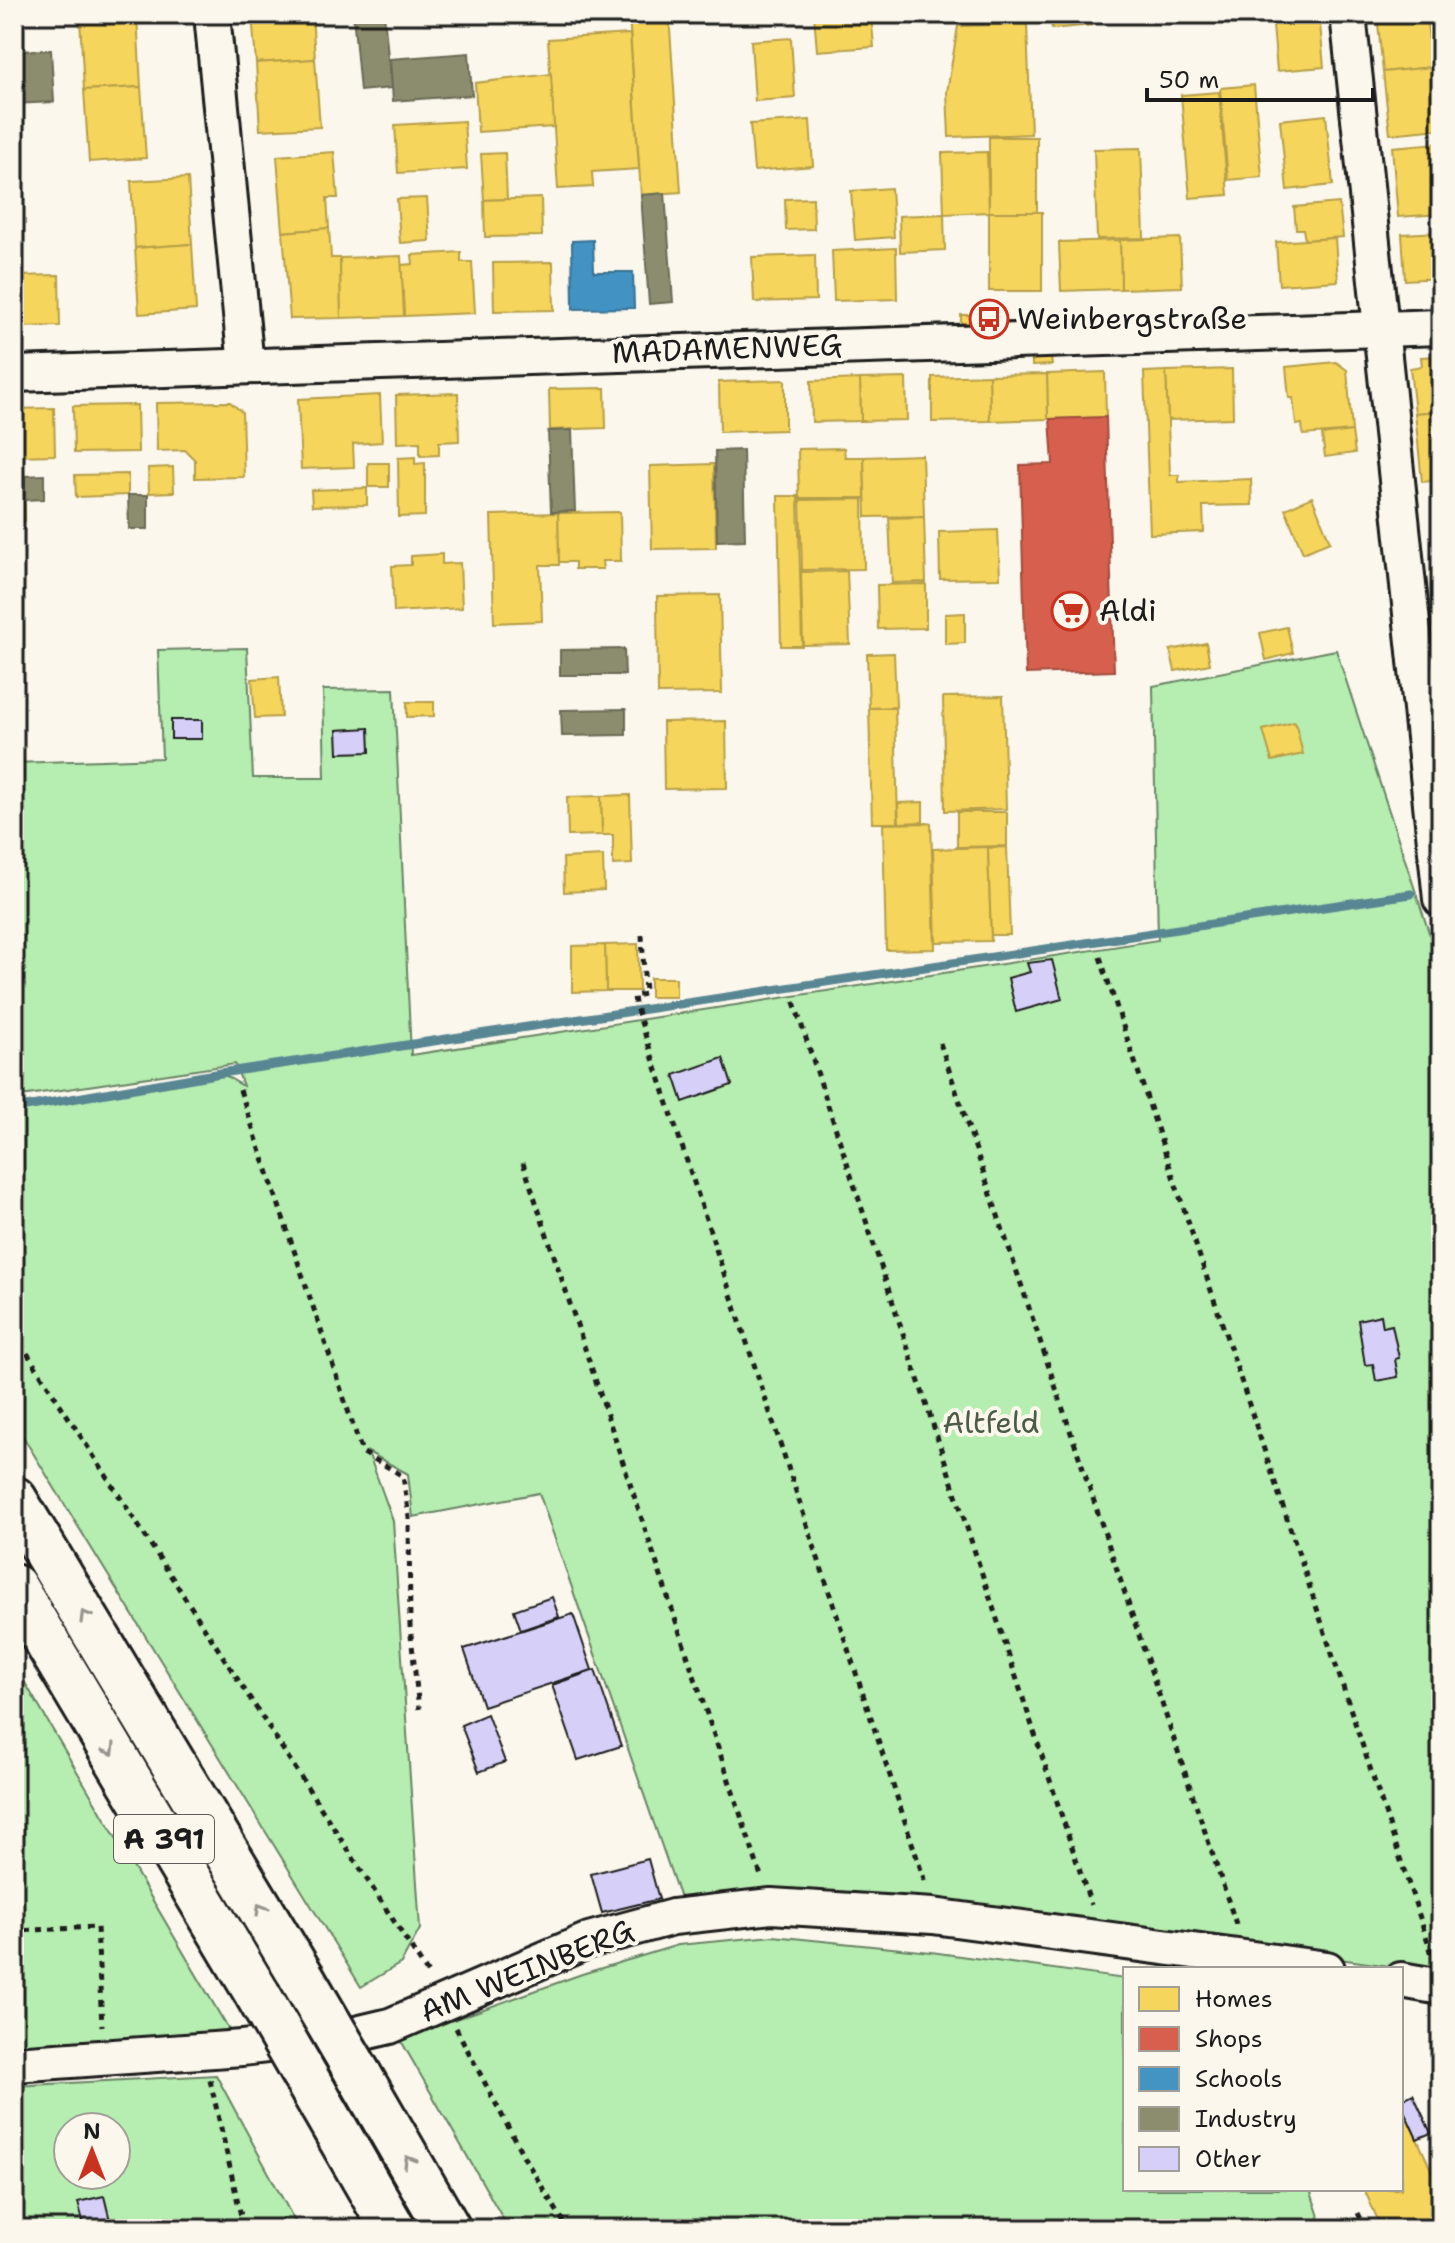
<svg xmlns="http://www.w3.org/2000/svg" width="1455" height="2243" font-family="'Shantell Sans',sans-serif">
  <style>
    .green { fill: #b6edb0; stroke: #698466; stroke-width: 2; fill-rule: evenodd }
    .homes { fill: #f6d55c; stroke: #b59e49; stroke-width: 2 }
    .shops { fill: #d6604d; stroke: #9e4c3e; stroke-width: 2 }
    .schools { fill: #4393c3; stroke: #376f91; stroke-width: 2 }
    .industry { fill: #8c8c6e; stroke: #6a6a55; stroke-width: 2 }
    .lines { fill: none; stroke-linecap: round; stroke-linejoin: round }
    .stream { stroke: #598692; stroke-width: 9 }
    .building { fill: #d6d0f9; stroke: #1c1c1c; stroke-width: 2 }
    .street-casing { stroke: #1c1c1c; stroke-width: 40 }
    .highway-casing { stroke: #1c1c1c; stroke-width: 50 }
    .path { stroke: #1c1c1c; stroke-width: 5; stroke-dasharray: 6 6; stroke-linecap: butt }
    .street { stroke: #fbf7ec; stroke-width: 34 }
    .highway { stroke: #fbf7ec; stroke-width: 44 }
    .highway-bridge-casing { stroke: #1c1c1c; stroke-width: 50; stroke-linecap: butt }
    .highway-bridge { stroke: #fbf7ec; stroke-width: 44 }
    .oneway { stroke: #97948e }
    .labels { text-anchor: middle; stroke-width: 8; stroke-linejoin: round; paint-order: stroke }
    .shield { fill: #fbf7ec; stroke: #5f5e5a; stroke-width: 2 }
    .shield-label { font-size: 28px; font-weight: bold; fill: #1c1c1c }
    .poi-label { font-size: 30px; fill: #1c1c1c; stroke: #fbf7ec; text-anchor: start }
    .street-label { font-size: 30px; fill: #1c1c1c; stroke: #fbf7ec }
    .park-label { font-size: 30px; fill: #4a5b48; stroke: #fbf7ec }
  </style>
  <rect width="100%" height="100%" fill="#fbf7ec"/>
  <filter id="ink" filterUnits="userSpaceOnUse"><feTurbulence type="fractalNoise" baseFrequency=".0125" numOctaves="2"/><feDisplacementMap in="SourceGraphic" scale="16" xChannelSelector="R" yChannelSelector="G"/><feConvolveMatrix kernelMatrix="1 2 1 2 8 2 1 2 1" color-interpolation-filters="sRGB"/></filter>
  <g filter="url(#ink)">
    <g class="green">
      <path d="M247 648 253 778H325L323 690 394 689 411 1055 1158 940 1153 686 1336 650 1441 969V1973L1244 1946 682 1904 539 1493 413 1517 408 1474 368 1452 393 1521 420 1929 401 1963 361 1987 14 1422V1109L221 1073 243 1086 235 1064 14 1097V763L162 758 158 650Z"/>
      <path d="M14 1664 233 2037 14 2054Z"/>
      <path d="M773 1936 931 1952 1125 1979V2189H1310L1323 2229H509L400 2039 582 1974 678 1945Z"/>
      <path d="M216 2075 299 2229H14V2086ZM68 2127H116V2175H68Z"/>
    </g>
    <g class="homes">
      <path d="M252 14H312L315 59 256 63Z"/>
      <path d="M629 14H669L681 192 641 195Z"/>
      <path d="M814 14H871L874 47 817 51Z"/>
      <path d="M1050 14H1091L1092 25 1052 29Z"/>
      <path d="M1272 14H1319L1324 67 1277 71Z"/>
      <path d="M1377 14H1426L1432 67 1383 72Z"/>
      <path d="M137 16 141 87 84 90 80 19Z"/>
      <path d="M1027 24 1031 134 949 137 947 92 958 26Z"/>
      <path d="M630 34 639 169 592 172 593 187 558 189 548 39Z"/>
      <path d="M791 38 795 98 755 101 751 41Z"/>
      <path d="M315 59 320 127 260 130 256 63Z"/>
      <path d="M1432 67 1439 129 1390 134 1383 72Z"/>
      <path d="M551 74 554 127 478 132 475 83Z"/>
      <path d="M1254 85 1262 177 1228 180 1220 88Z"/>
      <path d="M141 87 146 158 89 162 84 90Z"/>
      <path d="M1219 92 1228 195 1190 198 1181 95Z"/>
      <path d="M1326 115 1333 185 1287 190 1280 120Z"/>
      <path d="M810 120 813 166 754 171 750 124Z"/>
      <path d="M464 121 467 169 398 173 395 125Z"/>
      <rect x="989" y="137" width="48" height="75"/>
      <path d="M1439 143 1441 214 1398 217 1392 147Z"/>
      <path d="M1141 148 1144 238 1097 239 1094 149Z"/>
      <path d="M334 152 338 198H327L329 228 283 232 277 156Z"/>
      <path d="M987 152 989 212 944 214 942 153Z"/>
      <path d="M505 153 507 199 484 200 481 154Z"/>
      <path d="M188 178 192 244 135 248 131 181Z"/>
      <path d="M891 188 894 237 855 240 851 191Z"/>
      <path d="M427 198 430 241 400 243 397 199Z"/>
      <path d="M541 198 542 236 485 237 484 200Z"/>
      <path d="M813 198 814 229 786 230 785 199Z"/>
      <path d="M1339 203 1343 237 1305 240 1303 229H1296L1294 207Z"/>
      <rect x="989" y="212" width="53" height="79"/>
      <path d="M944 214 945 250 900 252 899 216Z"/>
      <path d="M329 228 331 258H340L341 318 290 319 283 232Z"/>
      <path d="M1441 232V278L1405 280 1402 234Z"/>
      <path d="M1180 238 1182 287 1121 289 1120 240Z"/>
      <path d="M1335 238 1338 281 1279 285 1276 242Z"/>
      <path d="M1120 240 1121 289 1061 291 1059 242Z"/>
      <path d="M192 244 196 310 139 314 135 248Z"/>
      <path d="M896 248 897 299 834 301 832 251Z"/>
      <path d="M461 252V262H472L475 313 404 316 401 265 413 264 412 255Z"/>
      <path d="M815 255 816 300 754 302 752 257Z"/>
      <path d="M401 256 404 316 341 318 340 258Z"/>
      <path d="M553 262 554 310 494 311 493 263Z"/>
      <path d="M59 275 60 326 14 327V276Z"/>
      <rect x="961" y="315" width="21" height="9"/>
      <path d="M1441 356V411L1415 413 1410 368 1422 366 1421 357Z"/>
      <path d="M1032 358H1051L1052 365 1032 366Z"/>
      <path d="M1336 362 1347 370 1352 431 1303 435 1302 424 1296 425 1293 398H1289L1286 367Z"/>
      <path d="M1232 369 1233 418 1168 420 1166 371Z"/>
      <path d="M1166 371 1170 475H1179V482L1251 479 1252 505 1203 506 1204 532 1150 534 1144 372Z"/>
      <path d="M1105 372 1106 417 1048 419 1047 374Z"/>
      <path d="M1047 374 1048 419 990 421 989 375Z"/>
      <path d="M989 375 990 421 932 422V377Z"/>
      <path d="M906 378 907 420 861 421 860 379Z"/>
      <path d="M860 379 861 421 812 422 811 381Z"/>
      <path d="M785 380V430L720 432 719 382Z"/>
      <path d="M605 388 606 428 550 430 549 389Z"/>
      <path d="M458 393 459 441 439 442V455L420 456V442L397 443 396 395Z"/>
      <path d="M380 395 382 442 353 444 354 467 301 469 298 399Z"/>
      <path d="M230 402 242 412 244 477 195 478V460L185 450 157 451 156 403Z"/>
      <path d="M137 405 138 452 74 453 73 406Z"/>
      <path d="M54 408 55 455 14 456V409Z"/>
      <path d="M1441 411V480L1422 482 1415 413Z"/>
      <path d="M1352 431 1355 453 1325 457 1322 435Z"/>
      <path d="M844 448 845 457H864L865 498H799L798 449Z"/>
      <path d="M922 455 924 516 866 517 864 457Z"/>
      <path d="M415 457V464L425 463V516L399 517 398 458Z"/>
      <rect x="368" y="463" width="21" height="24"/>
      <path d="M714 464 716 548 652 549 650 466Z"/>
      <path d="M173 467 174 492 149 493 148 468Z"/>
      <path d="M128 474V495L76 497 75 475Z"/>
      <path d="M14 478H24L25 521 14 522Z"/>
      <path d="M367 488V505L312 506 311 490Z"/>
      <path d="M778 496H798L802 646H781Z"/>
      <path d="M1312 497 1330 542 1303 553 1285 509Z"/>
      <path d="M863 499 864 569 802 570 800 500Z"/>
      <path d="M620 512 621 561H602L603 569H575V562H559L558 513Z"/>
      <path d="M558 513 559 565H540L542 621 494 623 491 515Z"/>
      <path d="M924 517 926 582 892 583 889 518Z"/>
      <path d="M998 530 1000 578 940 579 939 532Z"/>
      <path d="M442 554V564L460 563 462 608 394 612 392 566 411 565V556Z"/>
      <path d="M847 571 850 644 803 645 801 572Z"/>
      <path d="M926 584V628L878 629 877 585Z"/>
      <path d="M720 595 722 693 658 694 657 596Z"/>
      <path d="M965 613V643L945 644V614Z"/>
      <path d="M1287 627 1293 653 1266 660 1260 633Z"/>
      <path d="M1206 643 1210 664 1175 671 1170 650Z"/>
      <path d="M894 653 896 707 869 708 867 654Z"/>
      <path d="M279 677 281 717 255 718 252 679Z"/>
      <path d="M1003 696 1006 809 945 811 943 697Z"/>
      <path d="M407 702H434V716L407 717Z"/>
      <path d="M869 708H895L898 823H872Z"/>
      <path d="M726 721 727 788 664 789 663 722Z"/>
      <path d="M1295 722 1303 754 1272 761 1263 730Z"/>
      <path d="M630 795 632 864 613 865V835H602L601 796Z"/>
      <path d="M601 796 602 835 568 836 567 797Z"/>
      <path d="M923 802V822L899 823 898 803Z"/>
      <path d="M957 812H1007V846L957 847Z"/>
      <path d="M931 823 935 949 886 950 883 824Z"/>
      <path d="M988 847 991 941 936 942 933 849Z"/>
      <path d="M1007 847 1010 935H991L988 848Z"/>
      <path d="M603 856 604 890 564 892 563 858Z"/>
      <path d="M638 944 639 991H606L605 945Z"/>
      <path d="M605 945 606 991 572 992V946Z"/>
      <rect x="650" y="978" width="26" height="19"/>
      <path d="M1401 2104 1441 2191V2229H1382L1364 2189H1401Z"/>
    </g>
    <path class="shops" d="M1106 417 1114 671 1026 674 1020 465 1053 464 1050 419Z"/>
    <path class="schools" d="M593 240 594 272H633L634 308 573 309 572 241Z"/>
    <g class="industry">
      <path d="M353 14H384L391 88 360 91Z"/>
      <path d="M51 50 54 102 14 104V51Z"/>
      <path d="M469 53 472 95 393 101 390 59Z"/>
      <path d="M665 193 673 302 649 304 641 195Z"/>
      <path d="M572 430 575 511 551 512 548 431Z"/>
      <path d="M743 450 745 540 717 541 715 451Z"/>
      <path d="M44 475V499L25 500V476Z"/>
      <path d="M128 495H148V529H129Z"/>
      <path d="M624 649 625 675H560V650Z"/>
      <path d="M626 709V735L562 736 561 710Z"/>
    </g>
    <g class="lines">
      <path class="stream" d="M14 1109 221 1073 1411 894"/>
    </g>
    <g class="building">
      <rect x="171" y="720" width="31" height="19"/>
      <path d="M369 728 370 752 338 753 337 730Z"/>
      <path d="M1052 960 1062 999 1016 1012 1008 978 1030 972 1027 963Z"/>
      <path d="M723 1058 732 1085 683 1102 674 1075Z"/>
      <path d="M1381 1315 1383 1327 1392 1325 1399 1358 1395 1359 1398 1377 1376 1381 1373 1364 1365 1365 1358 1320Z"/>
      <path d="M552 1597 559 1617 521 1630 514 1610Z"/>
      <path d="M573 1614 592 1670 483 1706 464 1649Z"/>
      <path d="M595 1670 621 1746 578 1760 552 1685Z"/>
      <path d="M487 1714 505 1762 479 1772 461 1725Z"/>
      <path d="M648 1859 659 1899 602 1913 591 1874Z"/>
      <path d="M1413 2094 1431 2133 1417 2139 1401 2104V2100Z"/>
      <path d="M104 2196 112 2229H85L78 2202Z"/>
    </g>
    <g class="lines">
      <g class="street-casing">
        <g id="street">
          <path d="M212 14 246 366"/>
          <path d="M1348 14 1441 899"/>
          <path d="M14 374 1441 327"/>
          <path d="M1401 1980 1441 1987"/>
          <path d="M14 2064 242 2048 352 2035 390 2026 589 1940 673 1917 771 1906 933 1916 1327 1969"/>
        </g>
      </g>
      <g class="highway-casing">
        <g id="highway">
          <path d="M14 1499 301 1976"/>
          <path d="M14 1587 258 1995"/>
          <path d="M359 2075 448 2229"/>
          <path d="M314 2092 393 2229"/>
        </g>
      </g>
      <g class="path">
        <path d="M642 935 645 994 634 996 635 1004 926 1885"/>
        <path d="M1100 957 1432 1954"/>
        <path d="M14 973 16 972"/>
        <path d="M794 1002 1091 1905"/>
        <path d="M940 1043 1236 1924"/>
        <path d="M240 1090 362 1452 403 1476 409 1518 410 1626 419 1709"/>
        <path d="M523 1163 761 1876"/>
        <path d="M14 1333 430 1977"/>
        <path d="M14 1931 97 1927 102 2026"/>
        <path d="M456 2028 525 2159 568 2229"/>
        <path d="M210 2080 244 2229"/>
        <path d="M1438 2148 1441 2154"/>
        <path d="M1358 2213 1366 2229"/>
      </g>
      <use href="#street" class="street"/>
      <use href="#highway" class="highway"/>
      <g class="highway-bridge-casing">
        <g id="highway-bridge">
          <path d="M301 1976 359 2075"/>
          <path d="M258 1995 314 2092"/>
        </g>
      </g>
      <use href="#highway-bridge" class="highway-bridge"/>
    </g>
    <defs><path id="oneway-chevron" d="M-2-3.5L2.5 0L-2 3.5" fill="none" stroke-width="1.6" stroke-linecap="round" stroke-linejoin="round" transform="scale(2)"/></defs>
    <g class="oneway">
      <use href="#oneway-chevron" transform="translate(85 1616) rotate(-121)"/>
      <use href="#oneway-chevron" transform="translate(110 1750) rotate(59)"/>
      <use href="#oneway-chevron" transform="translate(261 1909) rotate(-121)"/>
      <use href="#oneway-chevron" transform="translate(409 2161) rotate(-120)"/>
    </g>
  </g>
  <defs>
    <g id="bus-ring" transform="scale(2)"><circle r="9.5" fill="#fbf7ec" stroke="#c8321e" stroke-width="1.5"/><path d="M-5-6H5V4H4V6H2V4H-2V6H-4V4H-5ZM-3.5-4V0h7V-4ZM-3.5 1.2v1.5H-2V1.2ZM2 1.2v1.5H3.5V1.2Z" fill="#c8321e"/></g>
    <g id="supermarket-ring" transform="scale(2)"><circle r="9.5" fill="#fbf7ec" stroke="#c8321e" stroke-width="1.5"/><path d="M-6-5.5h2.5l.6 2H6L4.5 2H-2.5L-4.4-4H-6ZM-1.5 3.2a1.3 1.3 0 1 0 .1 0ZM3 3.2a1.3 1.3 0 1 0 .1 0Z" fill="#c8321e"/></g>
  </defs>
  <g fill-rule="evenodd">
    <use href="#bus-ring" x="989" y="319"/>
    <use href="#supermarket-ring" x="1071" y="611"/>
  </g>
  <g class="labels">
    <rect class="shield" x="114" y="1815" width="100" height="48" rx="6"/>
    <g class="shield-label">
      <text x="164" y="1849">A 391</text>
    </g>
    <g class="poi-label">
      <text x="1017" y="329">Weinbergstraße</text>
      <text x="1099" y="621">Aldi</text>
    </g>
    <g class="street-label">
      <text transform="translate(727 349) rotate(-2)" y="10">MADAMENWEG</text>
      <text transform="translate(527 1971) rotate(-22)" y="10">AM WEINBERG</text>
    </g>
    <g class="park-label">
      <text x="991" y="1433">Altfeld</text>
    </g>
  </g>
  <rect width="1455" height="2243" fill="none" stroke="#fbf7ec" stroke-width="48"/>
  <rect x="24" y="24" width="1407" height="2195" fill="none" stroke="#1c1c1c" stroke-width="3" filter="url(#ink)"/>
  <rect x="1123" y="1967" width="280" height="224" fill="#fbf7ec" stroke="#a29f99" stroke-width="2"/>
  <rect x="1139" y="1987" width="40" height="24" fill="#f6d55c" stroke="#a29f99" stroke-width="2"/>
  <text x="1195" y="2007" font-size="24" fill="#1c1c1c">Homes</text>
  <rect x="1139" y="2027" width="40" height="24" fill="#d6604d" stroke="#a29f99" stroke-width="2"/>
  <text x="1195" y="2047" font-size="24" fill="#1c1c1c">Shops</text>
  <rect x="1139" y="2067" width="40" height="24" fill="#4393c3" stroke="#a29f99" stroke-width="2"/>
  <text x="1195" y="2087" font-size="24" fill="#1c1c1c">Schools</text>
  <rect x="1139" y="2107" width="40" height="24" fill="#8c8c6e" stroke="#a29f99" stroke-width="2"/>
  <text x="1195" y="2127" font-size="24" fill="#1c1c1c">Industry</text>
  <rect x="1139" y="2147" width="40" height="24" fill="#d6d0f9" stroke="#a29f99" stroke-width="2"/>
  <text x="1195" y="2167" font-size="24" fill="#1c1c1c">Other</text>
  <g transform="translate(92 2151)"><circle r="38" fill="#fbf7ec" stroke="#a29f99" stroke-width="2"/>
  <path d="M0-6L14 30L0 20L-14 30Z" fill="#c8321e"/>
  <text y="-12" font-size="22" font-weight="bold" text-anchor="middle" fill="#1c1c1c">N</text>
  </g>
  <path d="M1147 88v12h226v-12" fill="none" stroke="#1c1c1c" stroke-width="4"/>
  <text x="1159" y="88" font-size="24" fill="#1c1c1c" stroke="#fbf7ec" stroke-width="6" paint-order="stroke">50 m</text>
</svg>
